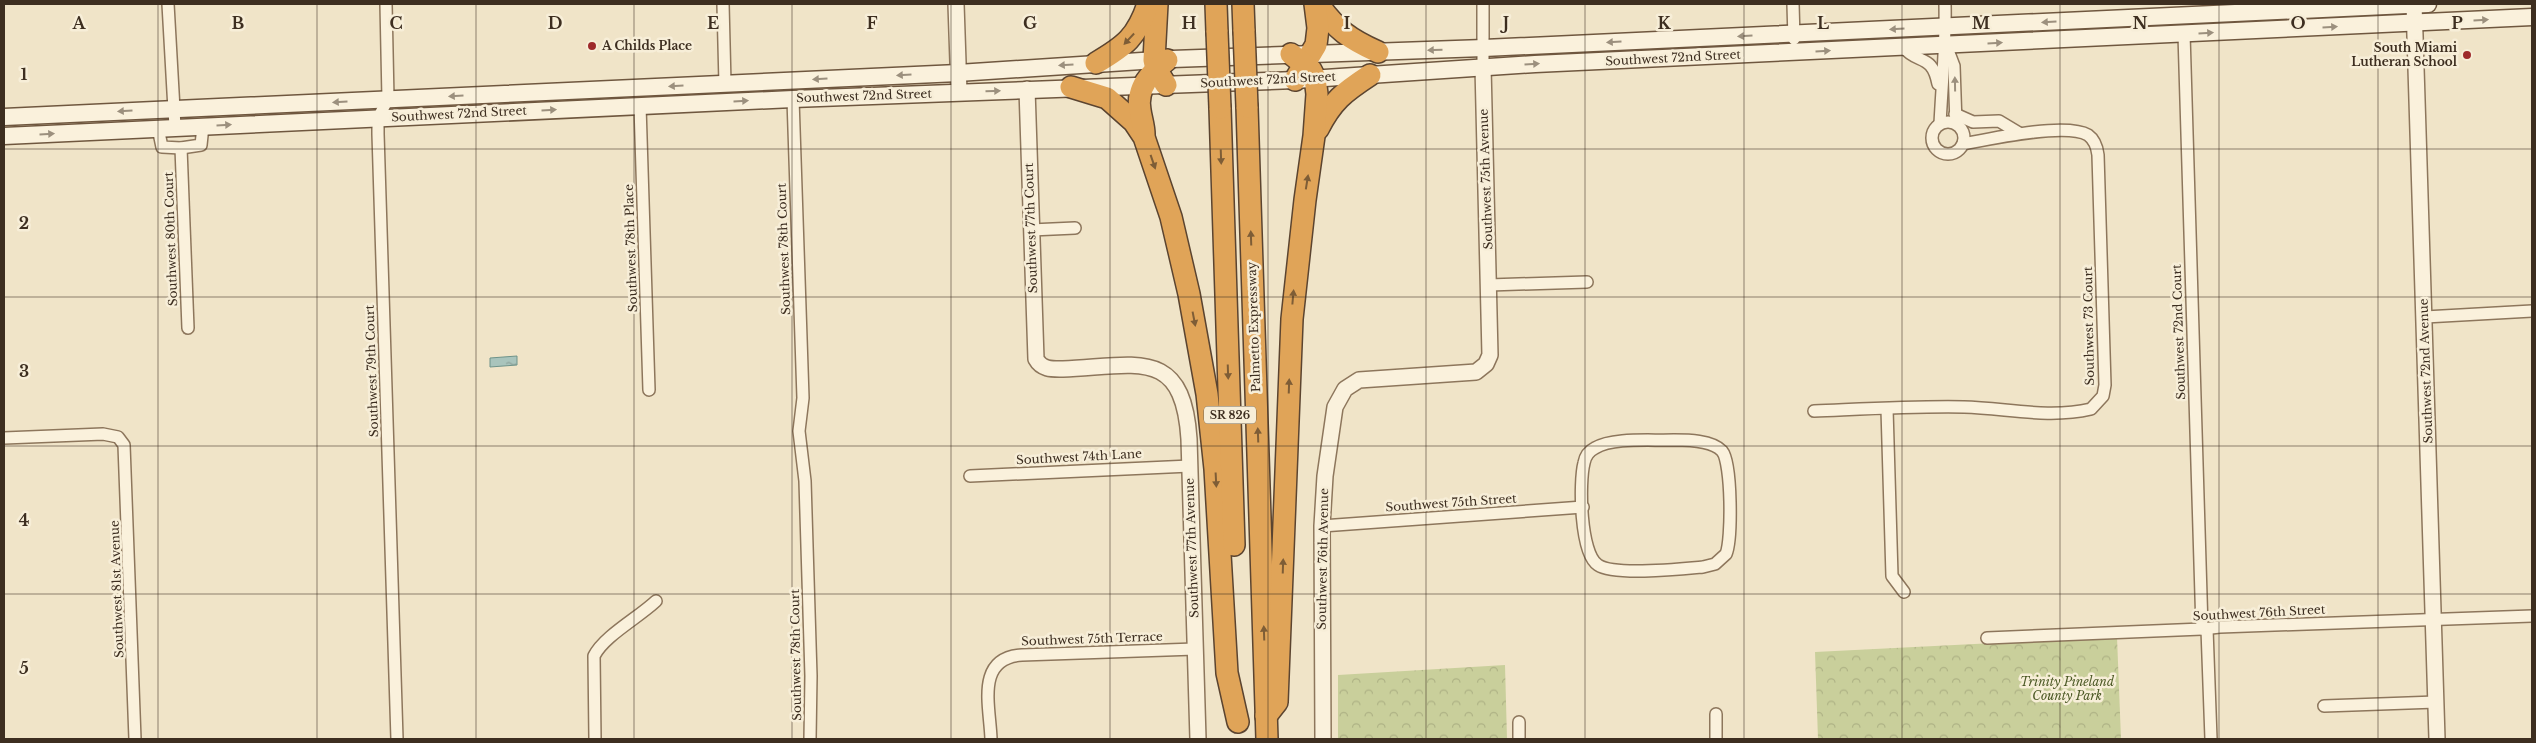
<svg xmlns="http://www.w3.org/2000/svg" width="2536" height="743" font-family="'Libre Baskerville',serif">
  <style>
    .park { fill: url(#park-crowns) }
    .water { fill: url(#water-ripples); stroke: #6f938a }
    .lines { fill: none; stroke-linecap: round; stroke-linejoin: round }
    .minor-casing { stroke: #8d765c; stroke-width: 14 }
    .tertiary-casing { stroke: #8d765c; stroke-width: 18 }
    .secondary-casing { stroke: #6f573f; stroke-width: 19 }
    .motorway-casing { stroke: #5b4430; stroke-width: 24 }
    .minor { stroke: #faf1dc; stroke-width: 11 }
    .tertiary { stroke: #faf1dc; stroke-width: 15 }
    .secondary { stroke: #faf1dc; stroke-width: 16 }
    .motorway { stroke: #e0a458; stroke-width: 21 }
    .motorway-bridge-casing { stroke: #5b4430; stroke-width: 24; stroke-linecap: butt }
    .motorway-bridge { stroke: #e0a458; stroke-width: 21 }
    .oneway { fill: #9c907e }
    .oneway2 { fill: #7e5d36 }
    .grid { fill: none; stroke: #3d2e20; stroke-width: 1; stroke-opacity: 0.55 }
    .poi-dot { fill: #9e2a2b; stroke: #f7eed8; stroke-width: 2 }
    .labels { text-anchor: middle; stroke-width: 5; stroke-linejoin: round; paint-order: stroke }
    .shield { fill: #f7eed8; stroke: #756857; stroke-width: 1 }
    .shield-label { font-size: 11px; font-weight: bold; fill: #3d2e20 }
    .poi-label { font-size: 12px; font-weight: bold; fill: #3d2e20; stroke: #f7eed8; text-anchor: start }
    .street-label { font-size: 12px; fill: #3d2e20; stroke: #f7eed8 }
    .park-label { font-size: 12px; font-style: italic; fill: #4d5a26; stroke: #f7eed8 }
    .grid-label { font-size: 16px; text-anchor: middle; font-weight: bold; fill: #3d2e20; stroke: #f7eed8; stroke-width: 5; stroke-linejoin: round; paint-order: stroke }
  </style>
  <defs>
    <pattern id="park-crowns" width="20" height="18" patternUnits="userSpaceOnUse" patternTransform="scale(1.25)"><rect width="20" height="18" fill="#c9cf9b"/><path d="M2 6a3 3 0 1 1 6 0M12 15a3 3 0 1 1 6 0" fill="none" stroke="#aeb285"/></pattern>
    <pattern id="water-ripples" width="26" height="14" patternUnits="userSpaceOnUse" patternTransform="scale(1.25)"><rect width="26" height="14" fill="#a9c4bc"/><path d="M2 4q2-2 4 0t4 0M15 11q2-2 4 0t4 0" fill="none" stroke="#8ba098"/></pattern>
  </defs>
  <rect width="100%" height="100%" fill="#f0e4c8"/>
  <g class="park">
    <path d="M2117 637 2121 739H1818L1815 652Z"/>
    <path d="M1505 665 1507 739H1338V675Z"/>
  </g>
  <path class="water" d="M517 356V365L490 367V358Z"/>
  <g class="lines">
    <g class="minor-casing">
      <g id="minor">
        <path d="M168 4 175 127"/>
        <path d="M386 4 388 99 378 118V134L397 739"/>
        <path d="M723 4 725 84"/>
        <path d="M1483 4V67"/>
        <path d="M1793 4 1794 39"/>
        <path d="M2184 34 2202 629"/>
        <path d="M1946 45 1954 66 1956 124"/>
        <path d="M1903 47C1918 65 1932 53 1938 84"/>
        <path d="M793 99 803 398 799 431 805 481 811 676 810 739"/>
        <path d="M640 106 649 390"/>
        <path d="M1955 114 1973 122 1999 121 2019 133"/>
        <circle cx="1948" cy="138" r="16"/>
        <path d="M1940 124C1942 84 1946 44 1945 4"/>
        <path d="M158 128 162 147 181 148 201 145 203 126"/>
        <path d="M181 148 188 328"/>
        <path d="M1031 230 1075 228"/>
        <path d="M1489 285 1587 282"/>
        <path d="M2425 317 2532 311"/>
        <path d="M1887 409 1892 576 1904 592"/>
        <path d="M1814 411C1864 409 1915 406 1964 407 2006 408 2048 419 2091 409L2103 396 2105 385 2098 155C2097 147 2095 140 2088 135 2066 122 1989 139 1963 144"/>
        <path d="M4 438 103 434 118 437 124 445 135 739"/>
        <path d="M1674 440C1687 440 1712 440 1722 451 1732 463 1732 540 1726 554L1715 564 1703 567C1681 569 1614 576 1598 565 1580 554 1579 482 1584 463 1585 457 1589 451 1595 448 1613 437 1652 441 1674 440Z"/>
        <path d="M970 476 1190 466"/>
        <path d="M1322 526 1583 507"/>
        <path d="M2207 629 2211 739"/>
        <path d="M1987 638 2202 629 2220 627 2532 616"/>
        <path d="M2324 706 2436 702"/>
        <path d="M1716 714V739"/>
        <path d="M595 739 594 656C604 636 638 618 656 601"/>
        <path d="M991 739C990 706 975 658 1022 655L1195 649"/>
        <path d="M1519 739V722"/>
      </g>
    </g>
    <g class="tertiary-casing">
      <g id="tertiary">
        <path d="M956 4 959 92"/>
        <path d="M2414 4 2437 739"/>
        <path d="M1027 89 1036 359C1042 370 1053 369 1063 369 1136 366 1183 346 1189 439L1198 739"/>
        <path d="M1323 739 1322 526 1325 476 1335 407 1345 389 1359 380 1476 372 1486 364 1490 355 1483 67"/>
      </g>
    </g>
    <g class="secondary-casing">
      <g id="secondary">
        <path d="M4 117 958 73 1172 59 1484 48 2428 4"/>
        <path d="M4 136 793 99 1295 80 1535 64 2532 17"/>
      </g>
    </g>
    <g class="motorway-casing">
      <g id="motorway">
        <path d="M1157 4 1154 60 1156 69 1166 85"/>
        <path d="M1216 4 1217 32"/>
        <path d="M1243 4 1244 31"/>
        <path d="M1318 4C1337 30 1349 39 1378 52"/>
        <path d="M1096 63C1125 46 1137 37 1148 4"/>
        <path d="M1295 80 1316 45 1318 28 1315 4"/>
        <path d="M1071 87 1107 98 1134 122 1144 137 1171 217 1189 294 1207 394 1215 469 1227 673 1238 722"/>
        <path d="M1247 107 1267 739"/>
        <path d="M1220 108 1234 545"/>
        <path d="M1318 129C1332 101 1344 92 1370 75"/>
        <path d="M1144 134C1144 126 1141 118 1140 110 1136 87 1151 73 1167 60"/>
        <path d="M1266 716 1277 702 1292 319 1305 200 1314 136 1317 94 1315 78 1311 70 1291 54"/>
      </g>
    </g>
    <use href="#minor" class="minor"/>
    <use href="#tertiary" class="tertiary"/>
    <use href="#secondary" class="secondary"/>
    <use href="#motorway" class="motorway"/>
    <g class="motorway-bridge-casing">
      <g id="motorway-bridge">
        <path d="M1244 31 1247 107"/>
        <path d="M1217 32 1220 108"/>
      </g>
    </g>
    <use href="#motorway-bridge" class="motorway-bridge"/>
  </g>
  <defs><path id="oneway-solid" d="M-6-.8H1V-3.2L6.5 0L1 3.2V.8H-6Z" transform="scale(1.25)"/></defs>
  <g class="oneway">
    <use href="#oneway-solid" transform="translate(2481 20) rotate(-3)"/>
    <use href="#oneway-solid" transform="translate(2049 22) rotate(177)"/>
    <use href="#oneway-solid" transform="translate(2330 27) rotate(-3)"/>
    <use href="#oneway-solid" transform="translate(1897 29) rotate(177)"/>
    <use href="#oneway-solid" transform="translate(2206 33) rotate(-3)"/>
    <use href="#oneway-solid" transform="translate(1745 36) rotate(177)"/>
    <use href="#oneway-solid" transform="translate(1614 42) rotate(177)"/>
    <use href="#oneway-solid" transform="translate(1995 43) rotate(-3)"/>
    <use href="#oneway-solid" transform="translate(1435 50) rotate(178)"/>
    <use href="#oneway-solid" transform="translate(1823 51) rotate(-3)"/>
    <use href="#oneway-solid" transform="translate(1532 64) rotate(-3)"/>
    <use href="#oneway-solid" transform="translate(1066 65) rotate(176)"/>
    <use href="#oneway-solid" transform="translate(904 75) rotate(177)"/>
    <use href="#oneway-solid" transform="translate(820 79) rotate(177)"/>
    <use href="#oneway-solid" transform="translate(1955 84) rotate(-91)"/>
    <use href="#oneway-solid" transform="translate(676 86) rotate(177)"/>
    <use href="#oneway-solid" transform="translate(993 91) rotate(-2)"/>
    <use href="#oneway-solid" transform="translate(456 96) rotate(177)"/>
    <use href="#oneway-solid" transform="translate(741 101) rotate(-3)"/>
    <use href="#oneway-solid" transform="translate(340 102) rotate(177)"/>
    <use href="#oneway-solid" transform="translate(549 110) rotate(-3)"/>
    <use href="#oneway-solid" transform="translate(125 111) rotate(177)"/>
    <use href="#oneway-solid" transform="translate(224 125) rotate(-3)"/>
    <use href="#oneway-solid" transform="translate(47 134) rotate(-3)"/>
  </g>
  <g class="oneway2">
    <use href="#oneway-solid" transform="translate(1129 39) rotate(133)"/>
    <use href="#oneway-solid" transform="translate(1221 157) rotate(88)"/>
    <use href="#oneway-solid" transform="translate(1153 162) rotate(71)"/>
    <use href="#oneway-solid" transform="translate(1307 182) rotate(-81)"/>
    <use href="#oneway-solid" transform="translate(1251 238) rotate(-92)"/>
    <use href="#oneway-solid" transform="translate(1293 297) rotate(-85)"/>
    <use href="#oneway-solid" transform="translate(1194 319) rotate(79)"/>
    <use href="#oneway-solid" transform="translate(1228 372) rotate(88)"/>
    <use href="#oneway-solid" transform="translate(1289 386) rotate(-88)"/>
    <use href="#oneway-solid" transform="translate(1258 435) rotate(-92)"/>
    <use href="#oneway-solid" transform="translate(1216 480) rotate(87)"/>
    <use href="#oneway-solid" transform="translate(1283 566) rotate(-88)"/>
    <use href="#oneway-solid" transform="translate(1264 633) rotate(-92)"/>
  </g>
  <path class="grid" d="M158 4V739M317 4V739M476 4V739M634 4V739M792 4V739M951 4V739M1110 4V739M1268 4V739M1426 4V739M1585 4V739M1744 4V739M1902 4V739M2060 4V739M2219 4V739M2378 4V739M4 149H2532M4 297H2532M4 446H2532M4 594H2532"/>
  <g class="poi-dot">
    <circle cx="592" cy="46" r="5"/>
    <circle cx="2467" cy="55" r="5"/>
  </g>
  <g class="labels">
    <rect class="shield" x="1204" y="406.5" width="52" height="17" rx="4"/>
    <g class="shield-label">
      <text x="1230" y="419">SR 826</text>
    </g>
    <g class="poi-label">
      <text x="602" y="50">A Childs Place</text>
      <text x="2457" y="52" text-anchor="end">South Miami<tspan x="2457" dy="14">Lutheran School</tspan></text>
    </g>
    <g class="street-label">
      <text transform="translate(1673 58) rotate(-3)" y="4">Southwest 72nd Street</text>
      <text transform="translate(1268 80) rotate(-3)" y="4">Southwest 72nd Street</text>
      <text transform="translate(864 96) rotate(-2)" y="4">Southwest 72nd Street</text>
      <text transform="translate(459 114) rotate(-3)" y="4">Southwest 72nd Street</text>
      <text transform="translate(1486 179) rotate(-92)" y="4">Southwest 75th Avenue</text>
      <text transform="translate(1031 228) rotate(-92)" y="4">Southwest 77th Court</text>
      <text transform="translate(171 239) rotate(-92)" y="4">Southwest 80th Court</text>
      <text transform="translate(631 248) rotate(-92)" y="4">Southwest 78th Place</text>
      <text transform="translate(784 249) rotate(-92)" y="4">Southwest 78th Court</text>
      <text transform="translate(2089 326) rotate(-91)" y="4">Southwest 73 Court</text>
      <text transform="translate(1254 327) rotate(-92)" y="4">Palmetto Expressway</text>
      <text transform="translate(2179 332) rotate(-92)" y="4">Southwest 72nd Court</text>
      <text transform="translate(372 371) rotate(-92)" y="4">Southwest 79th Court</text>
      <text transform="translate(2426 371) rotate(-92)" y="4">Southwest 72nd Avenue</text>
      <text transform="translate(1079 457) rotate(-3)" y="4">Southwest 74th Lane</text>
      <text transform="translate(1451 503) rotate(-4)" y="4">Southwest 75th Street</text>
      <text transform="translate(1192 548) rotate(-92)" y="4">Southwest 77th Avenue</text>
      <text transform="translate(1323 559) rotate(-89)" y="4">Southwest 76th Avenue</text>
      <text transform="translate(117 589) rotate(-92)" y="4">Southwest 81st Avenue</text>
      <text transform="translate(2259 613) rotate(-3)" y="4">Southwest 76th Street</text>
      <text transform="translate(1092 639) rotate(-2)" y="4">Southwest 75th Terrace</text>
      <text transform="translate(796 655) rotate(-91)" y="4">Southwest 78th Court</text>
    </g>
    <g class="park-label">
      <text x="2067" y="686">Trinity Pineland<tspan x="2067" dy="14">County Park</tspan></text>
    </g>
  </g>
  <g class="grid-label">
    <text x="79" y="29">A</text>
    <text x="238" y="29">B</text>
    <text x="396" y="29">C</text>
    <text x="555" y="29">D</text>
    <text x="713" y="29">E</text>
    <text x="872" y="29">F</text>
    <text x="1030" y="29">G</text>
    <text x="1189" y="29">H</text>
    <text x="1347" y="29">I</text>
    <text x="1506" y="29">J</text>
    <text x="1664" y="29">K</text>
    <text x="1823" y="29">L</text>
    <text x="1981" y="29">M</text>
    <text x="2140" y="29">N</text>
    <text x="2298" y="29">O</text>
    <text x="2457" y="29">P</text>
    <text x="24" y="80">1</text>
    <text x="24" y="229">2</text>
    <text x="24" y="377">3</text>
    <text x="24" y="526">4</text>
    <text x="24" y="674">5</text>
  </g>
  <rect width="2536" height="743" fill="none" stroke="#3d2e20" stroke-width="10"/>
</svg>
